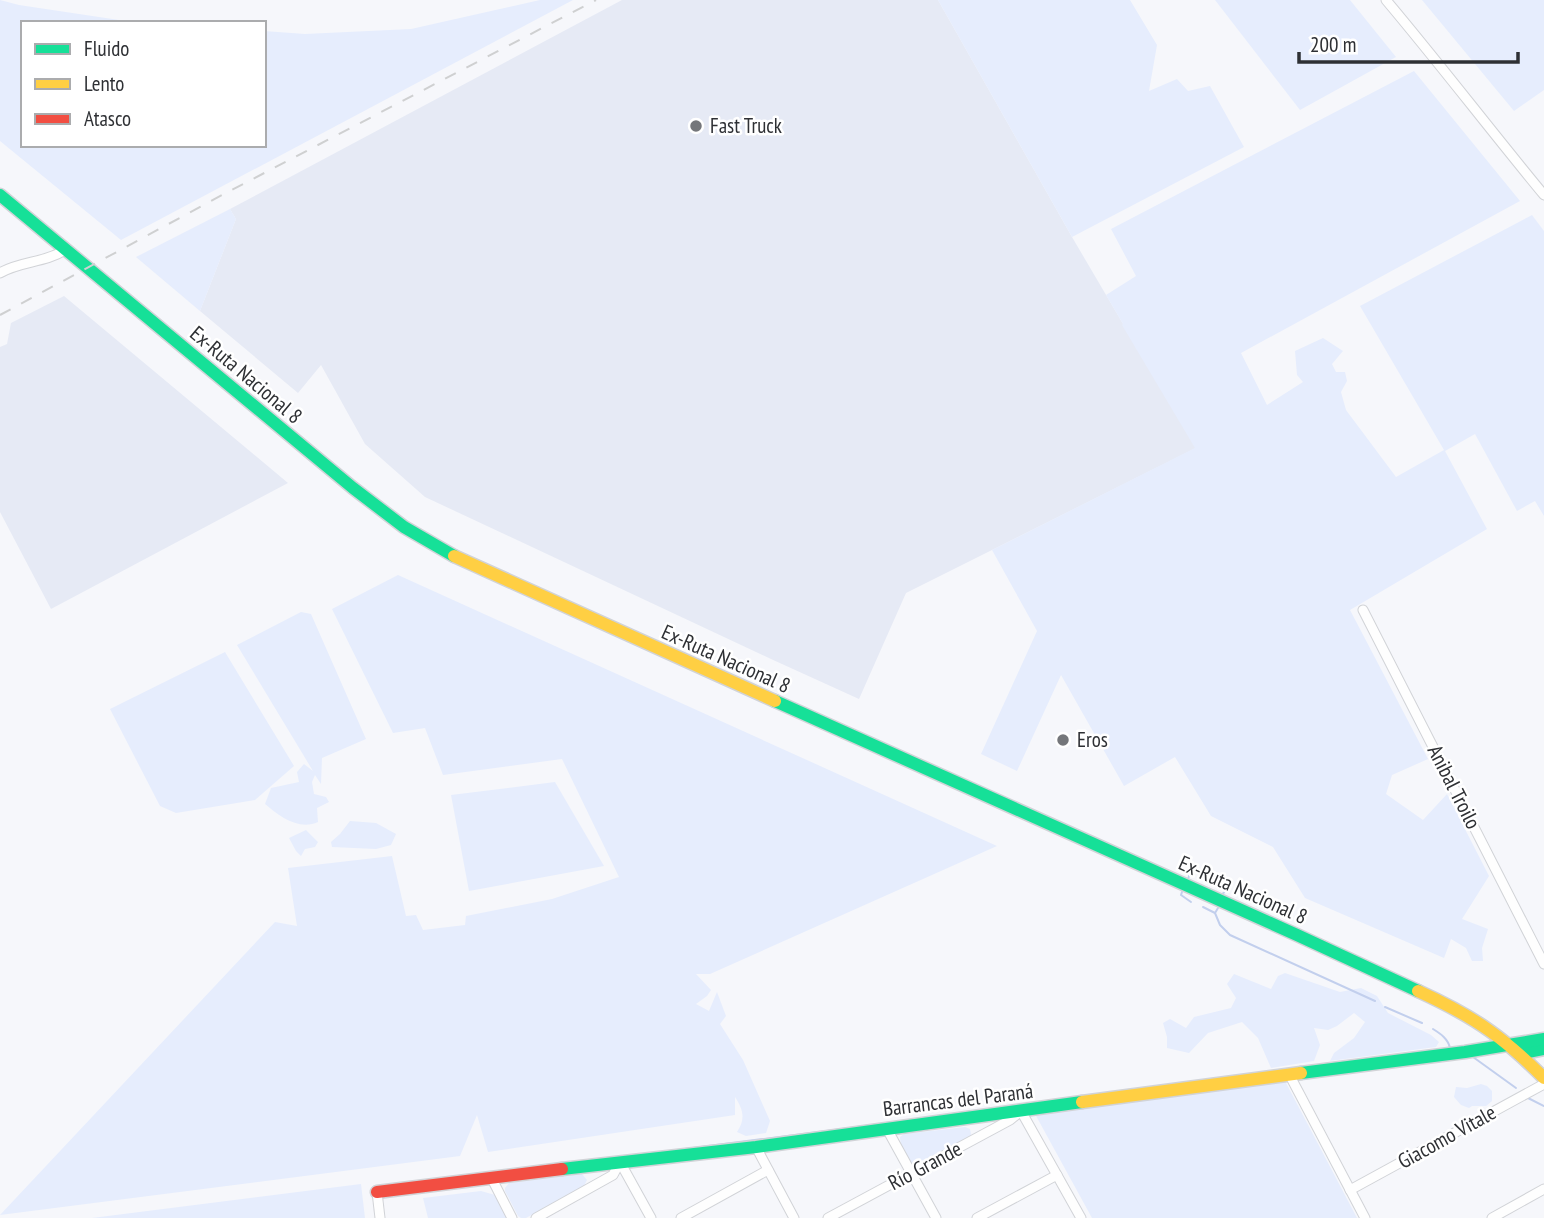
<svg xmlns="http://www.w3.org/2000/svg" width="1544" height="1218" font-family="'PT Sans Narrow',sans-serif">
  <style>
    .built { fill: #e6eaf5 }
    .green { fill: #e6edfd }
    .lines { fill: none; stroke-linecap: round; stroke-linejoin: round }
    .stream { stroke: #c2cfed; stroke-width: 2 }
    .street-casing { stroke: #d1d3d7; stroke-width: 11 }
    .fast-casing { stroke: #d1d3d7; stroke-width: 15 }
    .slow-casing { stroke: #d1d3d7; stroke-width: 15 }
    .jam-casing { stroke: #d1d3d7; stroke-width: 15 }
    .street { stroke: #fefefe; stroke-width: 9 }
    .fast { stroke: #16e098; stroke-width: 12 }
    .slow { stroke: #ffcf43; stroke-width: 12 }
    .jam { stroke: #f24e42; stroke-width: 12 }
    .rail { stroke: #cfd0d1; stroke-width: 2; stroke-dasharray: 12 12; stroke-linecap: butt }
    .poi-dot { fill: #74767a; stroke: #fff; stroke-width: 2.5 }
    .labels { text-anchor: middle; stroke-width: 5; stroke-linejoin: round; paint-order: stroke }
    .poi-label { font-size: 21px; fill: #2e3034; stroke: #fff; text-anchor: start }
    .street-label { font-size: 21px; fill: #2e3034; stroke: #fff }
  </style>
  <rect width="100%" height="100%" fill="#f6f7fb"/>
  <g class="built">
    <path d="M622 0H938L1072 237 1196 448 906 593 859 699 771 659 425 497 365 444 321 365 298 393 200 311 236 219 230 209Z"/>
    <path d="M64 296 288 483 51 609 0 512V347L7 344 11 323Z"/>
  </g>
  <g class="green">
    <path d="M0 0 19 5 139 23H23V145H264V31L305 34 411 29 540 0H573L121 240 0 141Z"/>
    <path d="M938 0H1130L1157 45 1149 91 1177 79 1188 91 1210 86 1244 147 1072 237Z"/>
    <path d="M1215 0H1350L1396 57 1300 110Z"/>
    <path d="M1422 0H1544V90L1514 111Z"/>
    <path d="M1414 71 1520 201 1241 353 1267 405 1303 382 1297 375 1295 351 1323 338 1343 351 1332 364 1336 372H1345L1347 381 1341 392 1346 410 1396 477 1444 450 1360 306 1532 215 1544 231V516L1535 501 1517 511 1475 434 1445 451 1487 529 1350 610 1428 759 1392 775 1386 794 1423 820 1447 794 1489 876 1462 919 1488 929 1482 948 1483 961H1472L1466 948 1451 939 1444 958 1305 898 1273 847 1211 816 1175 757 1124 786 1061 675 1017 771 981 754 1037 631 992 550 1195 448 1122 325 1123 324 1106 295 1136 276 1111 229Z"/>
    <path d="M230 209 236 219 200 311 136 257Z"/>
    <path d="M398 575 997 846 710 974H696L711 990 707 996 696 1004 709 1011 717 992 726 1016 720 1024 743 1060 770 1121 766 1133 746 1136 737 1132C746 1119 743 1109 735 1097V1115L488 1152 477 1115 460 1156 0 1215 275 922 297 926 288 868 392 856 406 916 416 915 423 930 465 925 466 916 552 899 619 877 562 759 443 775 425 728 393 733 332 609Z"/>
    <path d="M301 612 311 614 366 739 322 758 321 784 315 775 312 782 314 794 326 797 329 802 317 808 318 822C299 831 279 816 265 804L271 788 299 782 297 772 304 764 313 771 237 645Z"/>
    <path d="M225 652 294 766 255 800 176 813 160 806 110 709Z"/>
    <path d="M555 782 604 866 469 891 451 795Z"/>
    <path d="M350 821 376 823 396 834 391 845 376 849 332 847 331 842 340 834Z"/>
    <path d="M306 830 318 842 315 847 305 849 301 856 296 851 289 838Z"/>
    <path d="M1285 973 1340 992 1361 988 1377 996 1388 1013 1431 1035 1439 1042 1436 1047 1330 1061 1334 1053 1354 1038 1365 1022 1354 1013 1337 1026 1328 1030 1314 1028 1320 1045 1314 1061 1271 1068 1258 1038 1242 1022 1208 1033 1189 1053 1167 1048V1037L1163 1023 1170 1019 1186 1028 1194 1017 1231 1008 1236 998 1227 984 1234 974 1271 989 1278 976Z"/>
    <path d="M1285 1081 1357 1218H1092L1035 1114 1185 1090 1190 1094Z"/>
    <path d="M1481 1084 1487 1086 1492 1091V1101L1486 1106H1472L1469 1108 1461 1105 1454 1097 1456 1087 1467 1088Z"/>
    <path d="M965 1127 970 1129 971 1134 969 1138 916 1166C908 1162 900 1146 900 1137L904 1134Z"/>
    <path d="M582 1174 587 1180 584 1186 526 1218H521L518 1216 505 1191V1188L509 1183Z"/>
    <path d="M361 1184 365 1218H92Z"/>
    <path d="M481 1191 495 1195 508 1218H428L423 1198Z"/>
  </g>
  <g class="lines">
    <g class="stream">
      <path d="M1188 879 1192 868"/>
      <path d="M1182 892 1181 895 1191 902"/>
      <path d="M1223 894 1227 885"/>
      <path d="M1203 907 1215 913"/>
      <path d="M1218 908 1215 913 1220 925 1230 935 1375 1001"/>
      <path d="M1385 1007 1422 1023"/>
      <path d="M1433 1029C1441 1034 1448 1039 1450 1048"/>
      <path d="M1473 1057 1516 1088"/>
      <path d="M1528 1098 1544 1106"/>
      <path d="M685 1149 888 1123"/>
    </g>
    <g class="street-casing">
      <g id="street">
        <path d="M1386 0C1440 64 1491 131 1544 195"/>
        <path d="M0 273C20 261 45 263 65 250"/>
        <path d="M1363 610 1544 964"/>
        <path d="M1289 1074 1365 1218"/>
        <path d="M887 1129 936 1218"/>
        <path d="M756 1147 794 1218"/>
        <path d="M620 1162 651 1218"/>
        <path d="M492 1179 512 1218"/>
        <path d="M1350 1190 1544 1084"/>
        <path d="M377 1192 380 1218"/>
        <path d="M536 1218 613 1175 620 1162"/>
        <path d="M681 1218 768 1170"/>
        <path d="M828 1218 1010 1120 1021 1111 1081 1218"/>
        <path d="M977 1218 1057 1175"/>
        <path d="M1492 1218 1544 1189"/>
      </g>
    </g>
    <g class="fast-casing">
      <g id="fast">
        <path d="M0 195 353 488 404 527 454 556"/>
        <path d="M775 701 1297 935 1418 991"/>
        <path d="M1519 1054 1544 1049"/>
        <path d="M1301 1073 1465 1052 1544 1039"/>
        <path d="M562 1169 756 1147 1082 1102"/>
      </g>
    </g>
    <g class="slow-casing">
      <g id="slow">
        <path d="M454 556 775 701"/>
        <path d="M1418 991C1442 1002 1468 1015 1490 1031 1510 1045 1527 1061 1544 1078"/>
        <path d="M1082 1102 1301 1073"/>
      </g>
    </g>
    <g class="jam-casing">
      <path id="jam" d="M377 1192 562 1169"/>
    </g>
    <use href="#street" class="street"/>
    <use href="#fast" class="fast"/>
    <use href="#slow" class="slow"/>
    <use href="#jam" class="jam"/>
    <path class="rail" d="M0 315 224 194 596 0"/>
  </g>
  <g class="poi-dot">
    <circle cx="696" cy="126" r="7"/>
    <circle cx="1063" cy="740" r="7"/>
  </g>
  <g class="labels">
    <g class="poi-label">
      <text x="710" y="133">Fast Truck</text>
      <text x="1077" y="747">Eros</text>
    </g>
    <g class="street-label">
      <text transform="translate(246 375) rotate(40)" y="7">Ex-Ruta Nacional 8</text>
      <text transform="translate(726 659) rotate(24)" y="7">Ex-Ruta Nacional 8</text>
      <text transform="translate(1454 787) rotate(63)" y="7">Anibal Troilo</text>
      <text transform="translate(1243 890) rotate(24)" y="7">Ex-Ruta Nacional 8</text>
      <text transform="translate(958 1100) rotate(-7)" y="7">Barrancas del Paraná</text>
      <text transform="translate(1447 1137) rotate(-29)" y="7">Giacomo Vitale</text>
      <text transform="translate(925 1166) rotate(-28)" y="7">Río Grande</text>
    </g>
  </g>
  <rect x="21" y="21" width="245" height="126" fill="#ffffff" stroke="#abacae" stroke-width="2"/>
  <rect x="35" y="44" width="35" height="10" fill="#16e098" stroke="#abacae" stroke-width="2"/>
  <text x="84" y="56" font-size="21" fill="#2e3034">Fluido</text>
  <rect x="35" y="79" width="35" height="10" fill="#ffcf43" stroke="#abacae" stroke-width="2"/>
  <text x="84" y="91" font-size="21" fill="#2e3034">Lento</text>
  <rect x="35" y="114" width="35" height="10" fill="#f24e42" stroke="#abacae" stroke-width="2"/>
  <text x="84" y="126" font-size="21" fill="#2e3034">Atasco</text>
  <path d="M1299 52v10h219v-10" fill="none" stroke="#2e3034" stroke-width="3.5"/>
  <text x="1310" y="52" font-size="21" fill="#2e3034" stroke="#ffffff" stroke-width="5" paint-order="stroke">200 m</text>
</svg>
